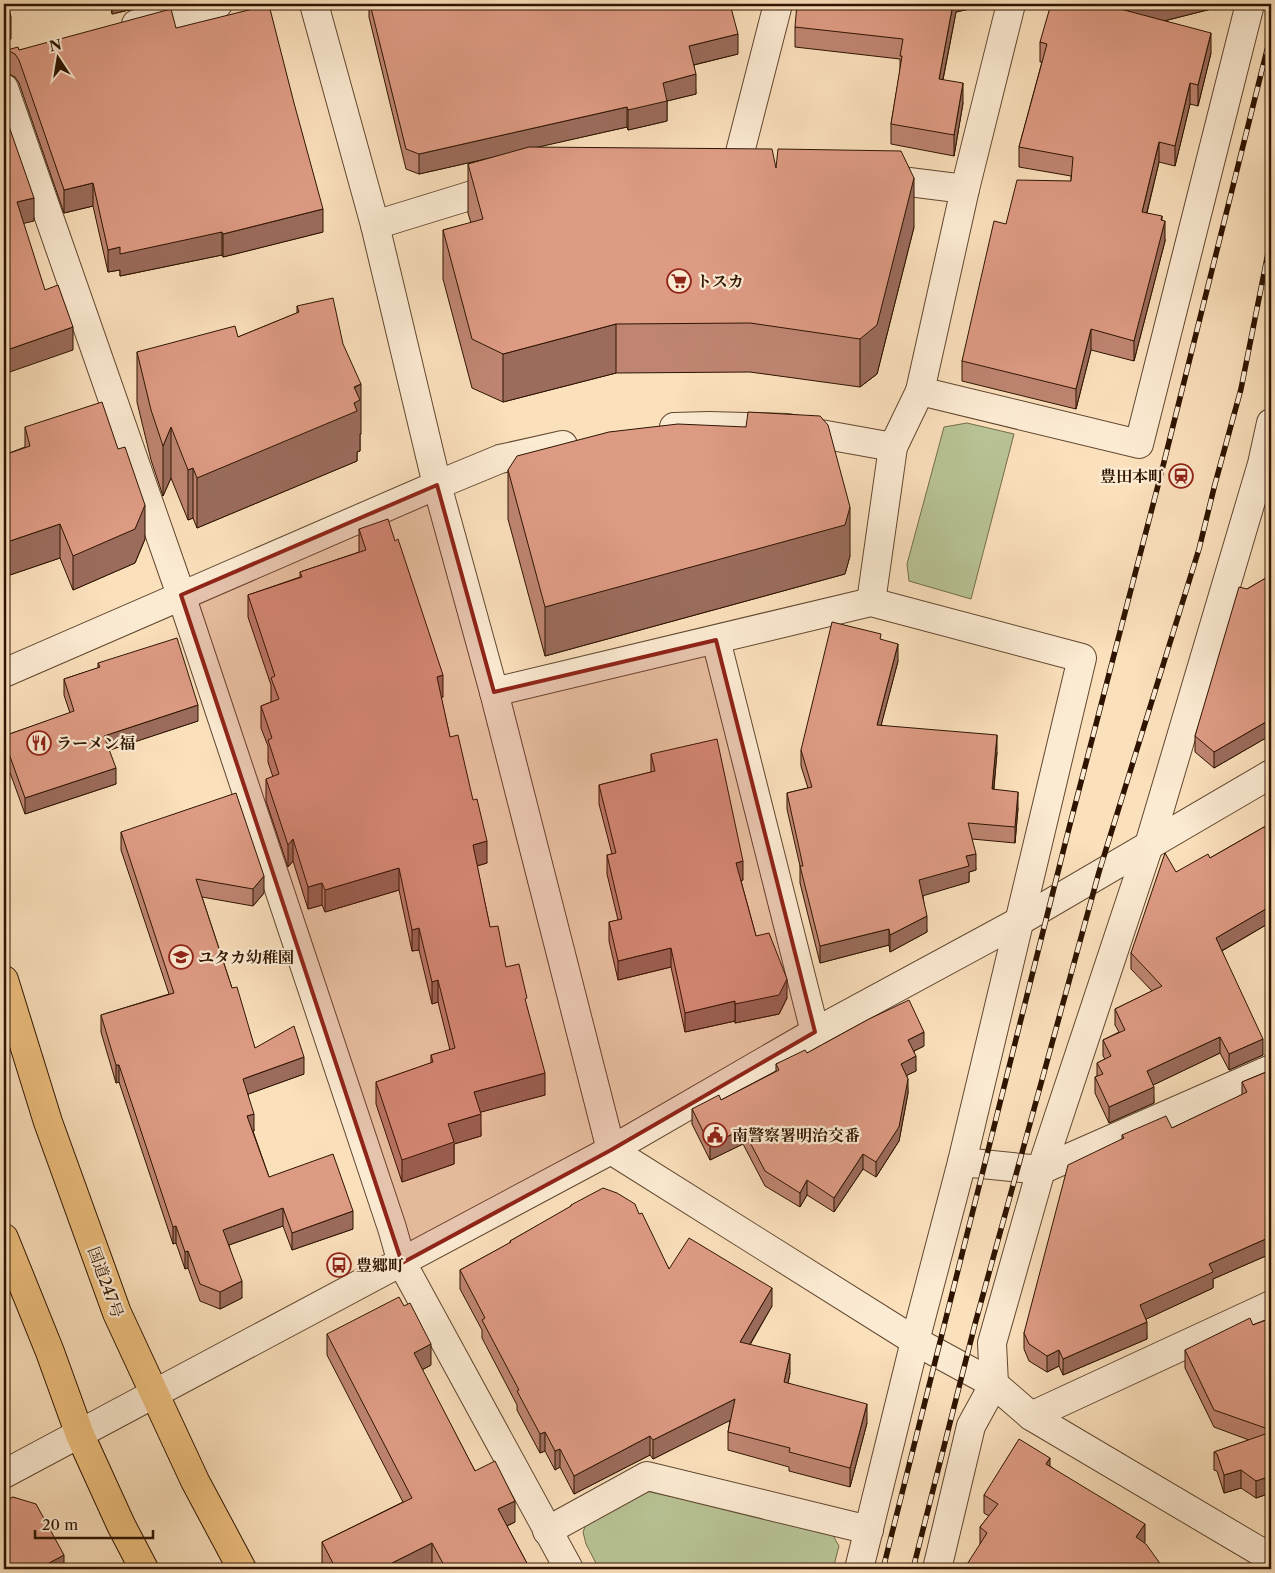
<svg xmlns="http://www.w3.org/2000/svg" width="1275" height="1573" font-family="'Libre Caslon Text','Noto Serif JP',serif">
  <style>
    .green { fill: #b8c395; stroke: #736c4a }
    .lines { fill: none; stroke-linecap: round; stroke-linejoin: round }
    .minor-casing { stroke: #61472f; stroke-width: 30 }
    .tertiary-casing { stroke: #61472f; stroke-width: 30 }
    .trunk-casing { stroke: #2e1400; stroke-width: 30 }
    .minor { stroke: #fcebd3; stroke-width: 28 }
    .tertiary { stroke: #fcebd3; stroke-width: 28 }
    .trunk { stroke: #eec07e; stroke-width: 28 }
    .rail-casing { stroke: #2e1400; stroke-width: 5.5 }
    .rail { stroke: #fcebd3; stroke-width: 4; stroke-dasharray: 11; stroke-linecap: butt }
    .wall { fill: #bf8572; stroke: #2e1400 }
    .shaded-wall { fill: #9b6c5c; stroke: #2e1400 }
    .building { fill: #de9b84; stroke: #2e1400 }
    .marked { fill: #8f2418; fill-opacity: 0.2; stroke: #8f2418; stroke-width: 4; stroke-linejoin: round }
    .labels { text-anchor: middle; stroke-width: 4.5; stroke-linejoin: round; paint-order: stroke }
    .poi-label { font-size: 16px; font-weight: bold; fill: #2e1400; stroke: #fcebd3; text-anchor: start }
    .street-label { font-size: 16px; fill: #2e1400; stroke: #fcebd3 }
  </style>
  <rect width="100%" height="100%" fill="#fbe0bc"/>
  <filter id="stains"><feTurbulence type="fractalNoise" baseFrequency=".004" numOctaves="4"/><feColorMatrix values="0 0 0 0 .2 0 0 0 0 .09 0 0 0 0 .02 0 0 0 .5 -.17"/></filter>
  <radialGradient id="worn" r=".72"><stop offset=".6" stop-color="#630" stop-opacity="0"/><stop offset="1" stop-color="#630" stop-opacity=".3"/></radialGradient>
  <g class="green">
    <path d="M967 423 1014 434 971 599 909 581 907 564 944 427Z"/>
    <path d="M646 1491 831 1532 839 1546 833 1569H599L586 1544 583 1532 589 1517Z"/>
  </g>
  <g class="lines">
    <g class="minor-casing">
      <g id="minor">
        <path d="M136 24 218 4"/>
        <path d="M4 88 181 595 392 1228 402 1263 569 1569"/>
        <path d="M738 160 778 4"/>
        <path d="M877 178 965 189"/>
        <path d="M375 225 505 185"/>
        <path d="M920 391 1139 444 1250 4"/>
        <path d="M674 427 709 426 787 428 893 447"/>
        <path d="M437 485 500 459 563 445"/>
        <path d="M871 602 893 447 920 391 965 189 1011 4"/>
        <path d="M716 640 815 1032"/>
        <path d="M494 692 871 602 1082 658 962 1162 915 1341 859 1569"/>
        <path d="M962 1162 1041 1170 1271 1069"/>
        <path d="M1031 1416 1271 1305"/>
        <path d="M547 1531 647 1476 869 1530"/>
        <path d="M937 1569 971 1426 994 1384 992 1343 1041 1170 1149 845 1262 464 1271 423"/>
      </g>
    </g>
    <g class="tertiary-casing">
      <g id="tertiary">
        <path d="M314 4 375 225 437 485 494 692 611 1150 815 1032 1018 922 1271 774"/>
        <path d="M4 673 437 485"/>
        <path d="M4 1474 611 1150 915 1341 994 1384 1031 1416 1271 1558"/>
      </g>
    </g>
    <g class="trunk-casing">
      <g id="trunk">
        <path d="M4 980 48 1122 117 1313 195 1481 242 1569"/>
        <path d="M4 1238 50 1352 80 1435 121 1525 144 1569"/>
      </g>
    </g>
    <use href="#minor" class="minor"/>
    <use href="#tertiary" class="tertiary"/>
    <use href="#trunk" class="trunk"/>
    <g class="rail-casing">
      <g id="rail">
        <path d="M883 1569 1067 836 1162 470 1271 34"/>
        <path d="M913 1569 975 1324 1099 872 1199 549 1215 484 1241 389 1271 238"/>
      </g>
    </g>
    <use href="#rail" class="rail"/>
  </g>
  <g class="wall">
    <path d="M110 4H154L112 14Z"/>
    <path d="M369 4H663L664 9 738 54 694 65 696 94 667 101V121L628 130 627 127 537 147 776 168 914 227 877 374 860 387 750 372 616 373 503 402 472 388 443 279V230L471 223 468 213V164L494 157 419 174 406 169 369 17Z"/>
    <path d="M991 4 956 12 943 80 963 103 954 156 891 144V124L900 71V59L795 47V27Z"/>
    <path d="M1223 4V6L1164 21 1211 53 1198 106 1190 104 1175 166 1159 162 1147 213 1162 221 1165 241 1134 361 1091 350 1076 409 962 381V361L1006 224 1071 181V176L1019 167V147L1042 62H1040V42Z"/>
    <path d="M176 28 323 232 223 257 222 255 120 276V270L108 272 93 206 64 213 19 83 15 77 7 73H4V49L19 50Z"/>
    <path d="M297 306 361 434H360V451L357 452V461L197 528 193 518 188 520 171 478 163 496 151 460 137 402V352L238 337 297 313Z"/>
    <path d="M25 427 145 539 135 563 73 590 60 558 4 577V455L25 447Z"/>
    <path d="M746 427 850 556 845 574 545 656 508 519V470Z"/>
    <path d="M359 529 443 697H441L450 737 487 863 477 866 490 927 506 967 527 1007 545 1095 480 1112 481 1136 454 1144V1164L402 1182 376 1104V1082L431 1063V1055L450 1050 438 1002 432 1004 419 950 412 951 399 890 325 912 322 905 308 909 293 861 288 867 266 801V779L273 777 268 762V746L261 728V706L271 702V685L248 617V595L300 577V572L359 552Z"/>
    <path d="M1271 575V735L1214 768 1195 752V736L1247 589Z"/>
    <path d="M881 640 898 661 881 725 997 752 994 789 1018 808 1015 843 972 839 976 870 969 872V882L923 895 927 932 890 952 889 945 820 963 800 883V866L787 809V793L808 788 801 766V750Z"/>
    <path d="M98 663 198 721 109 750 116 784 25 814 4 756V736L70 713 64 695V679L98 668Z"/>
    <path d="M651 754 743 880 741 881 756 936 787 998 779 1014 735 1023V1021L685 1032 671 967 618 980 609 941V922L618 920 607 874V855L612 854 599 804V785L651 772Z"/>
    <path d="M1271 823V922L1222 951 1263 1055 1229 1070 1220 1053 1153 1085 1154 1103 1109 1123 1095 1093V1077L1097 1076V1063L1105 1059 1103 1056V1040L1119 1032 1115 1025V1009L1152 991 1131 969V953L1176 872 1210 858Z"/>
    <path d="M121 832 264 893 253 906 202 897 232 988 255 1048 304 1074 248 1094 254 1131H253L269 1177 353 1229 292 1250 283 1226 229 1245 242 1298 220 1309 200 1301 188 1268 185 1269 176 1243 173 1244 119 1082 116 1083 101 1032V1015L169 994 121 850Z"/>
    <path d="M924 1046 914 1051 916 1071 907 1075 908 1093 899 1141 876 1177 863 1169 834 1212 807 1195 800 1207 765 1186 743 1144 710 1160 692 1124V1109L721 1100 776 1071V1064L807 1053Z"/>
    <path d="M1271 1070V1262L1268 1255 1213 1279V1288L1146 1319 1147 1339 1063 1375 1059 1366 1047 1372 1029 1361 1024 1349V1333L1122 1139V1135L1172 1128 1242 1095V1082Z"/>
    <path d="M571 1205 639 1214 669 1269 772 1306 750 1345 790 1373 788 1383 867 1423 850 1487 789 1471V1467L728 1450V1432L730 1420 653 1459 650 1455 574 1494 560 1467 555 1470 545 1451 540 1453 517 1410V1405L482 1338V1330L460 1289V1270L510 1243V1241L571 1207Z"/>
    <path d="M1271 1318V1493L1256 1498 1241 1488 1224 1493 1217 1471 1214 1470V1452L1249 1440 1214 1427 1185 1368V1350Z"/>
    <path d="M327 1334 431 1365 422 1370 475 1471 515 1522 507 1526 530 1569H435L432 1563 420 1569H325L322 1563V1542L403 1502 327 1355Z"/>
    <path d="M1050 1466 1145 1542 980 1544V1527L989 1516 984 1513V1495Z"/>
  </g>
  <g class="shaded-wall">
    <path d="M112 4H154L112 14Z"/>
    <path d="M953 4H991L956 12 939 99V79Z"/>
    <path d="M1151 4H1223V6L1124 31V10Z"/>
    <path d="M11 17V39L4 41V18Z"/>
    <path d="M1211 33V53L1198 106V85Z"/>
    <path d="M738 34V54L689 66V46Z"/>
    <path d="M696 74V94L667 101V121L628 130V110L663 83Z"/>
    <path d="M963 83V103L954 156V135Z"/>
    <path d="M1190 83V104L1175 166V146Z"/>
    <path d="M627 107V127L419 174V154Z"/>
    <path d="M1159 142V162L1142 232V212Z"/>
    <path d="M914 178V227L877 374 860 387V339Z"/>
    <path d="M93 183V206L64 213V190Z"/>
    <path d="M34 198V221L17 225V202Z"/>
    <path d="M323 209V232L223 257V234Z"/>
    <path d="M1162 216V232L1165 221V241L1134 361V341Z"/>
    <path d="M222 232V255L120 276V270L108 272V250L120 247Z"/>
    <path d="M616 324V373L503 402V354Z"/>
    <path d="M73 327V350L4 374V351Z"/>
    <path d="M1091 329V350L1076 409V389Z"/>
    <path d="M361 384V434H360V451L357 452V461L197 528V478Z"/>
    <path d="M171 427V478L163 496V446Z"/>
    <path d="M193 468V518L188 520V470Z"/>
    <path d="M145 505V539L135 563 73 590V556Z"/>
    <path d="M850 507V556L845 574 545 656V607Z"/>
    <path d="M60 524V558L4 577V543Z"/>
    <path d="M898 644V661L877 741V725Z"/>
    <path d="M443 675V697L437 699V677Z"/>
    <path d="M198 705V721L104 752V736Z"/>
    <path d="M1271 719V735L1214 768V752Z"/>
    <path d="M997 735V752L992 806V789Z"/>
    <path d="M116 768V784L25 814V798Z"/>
    <path d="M1018 792V808L1015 843V827Z"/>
    <path d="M293 839V861L288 867V845Z"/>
    <path d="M487 841V863L473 867V845Z"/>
    <path d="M976 854V870L969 872V882L919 897V880L966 856Z"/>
    <path d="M743 861V880L736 882V863Z"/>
    <path d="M399 868V890L325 912V890Z"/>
    <path d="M264 876V893L253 906V889Z"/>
    <path d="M322 883V905L308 909V887Z"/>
    <path d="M1271 906V922L1216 954V938Z"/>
    <path d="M927 916V932L890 952V935Z"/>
    <path d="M419 928V950L412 951V930Z"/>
    <path d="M889 929V945L820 963V946Z"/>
    <path d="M671 948V967L618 980V961Z"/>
    <path d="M787 979V998L779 1014 735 1023V1004Z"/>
    <path d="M438 980V1002L432 1004V982Z"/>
    <path d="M735 1001V1021L685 1032V1013Z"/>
    <path d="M924 1032V1046L908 1054V1040Z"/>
    <path d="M1220 1037V1053L1147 1088V1071Z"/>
    <path d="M1263 1039V1055L1229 1070V1054Z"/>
    <path d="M916 1056V1071L901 1078V1064Z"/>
    <path d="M304 1057V1074L243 1096V1079Z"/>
    <path d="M116 1065H119V1082L116 1083Z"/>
    <path d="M545 1073V1095L474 1114V1092Z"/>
    <path d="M908 1079V1093L899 1141 876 1177V1162Z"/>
    <path d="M1154 1087V1103L1109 1123V1107Z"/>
    <path d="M254 1114V1131L247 1133V1116Z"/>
    <path d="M481 1114V1136L454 1144V1164L402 1182V1160L448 1124Z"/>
    <path d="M743 1129V1144L710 1160V1145Z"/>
    <path d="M863 1154V1169L834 1212V1198Z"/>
    <path d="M807 1180V1195L800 1207V1193Z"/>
    <path d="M283 1208V1226L223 1247V1230Z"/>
    <path d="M353 1211V1229L292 1250V1233Z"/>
    <path d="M176 1226V1243L173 1244V1227Z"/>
    <path d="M1268 1238V1255L1213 1279V1288L1140 1322V1305L1209 1264Z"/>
    <path d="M188 1251V1268L185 1269V1252Z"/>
    <path d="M242 1281V1298L220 1309V1292Z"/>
    <path d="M772 1288V1306L740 1361V1342Z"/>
    <path d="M1147 1322V1339L1063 1375V1359Z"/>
    <path d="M431 1344V1365L414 1374V1353Z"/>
    <path d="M1059 1350V1366L1047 1372V1356Z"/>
    <path d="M790 1354V1373L784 1401V1382Z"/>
    <path d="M735 1399V1418L653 1459V1440Z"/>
    <path d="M867 1404V1423L850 1487V1468Z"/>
    <path d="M545 1432V1451L540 1453V1434Z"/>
    <path d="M650 1436V1455L574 1494V1476Z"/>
    <path d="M560 1449V1467L555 1470V1451Z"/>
    <path d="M1050 1458V1476L1046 1464Z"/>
    <path d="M1241 1470V1488L1224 1493V1475Z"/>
    <path d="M1271 1476V1493L1256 1498V1481Z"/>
    <path d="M515 1501V1522L498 1530V1509Z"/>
    <path d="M1145 1524V1542L1136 1554V1537Z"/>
    <path d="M432 1543V1563L420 1569H380Z"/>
    <path d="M64 1555V1569H38Z"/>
  </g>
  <g class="building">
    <path d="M4 4H8L11 17 4 18Z"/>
    <path d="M370 4H663L664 9 685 4H730L738 34 689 46 696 74 663 83 667 101 628 110 627 107 419 154 406 149Z"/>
    <path d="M797 4H953L939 79 963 83 954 135 891 124 902 56H900L903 39 795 27Z"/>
    <path d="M1051 4H1151L1124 10 1211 33 1198 85 1190 83 1175 146 1159 142 1142 212 1162 216 1161 220 1165 221 1134 341 1091 329 1076 389 962 361 994 221 1006 224 1017 180 1071 181 1073 157 1019 147 1047 44 1040 42Z"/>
    <path d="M269 5 294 103 323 209 223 234 222 232 120 254V247L108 250 93 183 64 190 19 60 15 54 7 50H4V49L7 50 18 47 19 50 171 9 176 28Z"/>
    <path d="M4 112 34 198 17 202 45 290 58 285 73 327 4 351Z"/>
    <path d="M529 147 772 149 776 168 778 149 901 151 914 178 877 325 860 339 750 323 616 324 503 354 472 339 443 230 483 219 468 164Z"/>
    <path d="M333 298 343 344 361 384 354 387 360 400 354 403 357 411 197 478 193 468 188 470 171 427 163 446 151 410 137 352 235 326 238 337 299 312 297 306Z"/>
    <path d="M102 402 118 449 125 447 145 505 135 529 73 556 60 524 4 543V455L30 446 25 427Z"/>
    <path d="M748 412 820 416 828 425 850 507 845 525 545 607 508 470 517 456 609 432 678 424 746 427Z"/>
    <path d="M388 519 395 541 398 539 443 675 437 677 450 737 458 735 473 800 477 799 487 841 473 845 490 927 498 926 506 967 519 964 527 998 525 999 545 1073 474 1092 481 1114 448 1124 454 1142 402 1160 376 1082 433 1062 431 1055 455 1048 438 980 432 982 419 928 412 930 399 868 325 890 322 883 308 887 293 839 288 845 266 779 279 774 268 740 272 738 261 706 279 699 271 678 275 676 248 595 302 577 300 572 366 550 359 529Z"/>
    <path d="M1271 575V719L1214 752 1195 736 1239 587 1247 589Z"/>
    <path d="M832 622 881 634 880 639 898 644 877 725 997 735 992 789 1018 792 1015 827 968 823 976 854 966 856 969 866 919 880 927 916 890 935 889 929 820 946 800 866H803L787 793 812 787 801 750Z"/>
    <path d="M177 638 198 705 104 736 116 768 25 798 4 740V736L74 711 64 679 100 667 98 663Z"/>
    <path d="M717 739 743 861 736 863 756 936 769 933 787 979 779 995 735 1004V1001L685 1013 671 948 618 961 609 922 622 919 607 855 616 853 599 785 655 771 651 754Z"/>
    <path d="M236 793 264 876 253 889 196 879 232 988 237 987 255 1048 294 1026 304 1057 243 1079 254 1114 247 1116 269 1177 333 1154 353 1211 292 1233 283 1208 223 1230 242 1281 220 1292 200 1284 188 1251 185 1252 176 1226 173 1227 119 1065H116L101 1015 174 993 121 832Z"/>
    <path d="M1271 823V906L1216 938 1263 1039 1229 1054 1220 1037 1147 1071 1154 1087 1109 1107 1095 1077 1103 1074 1097 1063 1111 1056 1103 1040 1125 1030 1115 1009 1162 986 1131 953 1165 853 1176 872 1208 854 1210 858Z"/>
    <path d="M909 1000 924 1032 908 1040 916 1056 901 1064 908 1079 899 1127 876 1162 863 1154 834 1198 807 1180 800 1193 765 1171 743 1129 710 1145 692 1109 719 1095 721 1100 779 1070 776 1064 805 1050 807 1053 869 1019Z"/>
    <path d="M1271 1070V1245L1268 1238 1209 1264 1213 1272 1140 1305 1147 1322 1063 1359 1059 1350 1047 1356 1029 1344 1024 1333 1068 1165 1124 1138 1122 1135 1166 1116 1172 1128 1247 1092 1242 1082Z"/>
    <path d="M603 1188 617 1193 635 1204 639 1214 642 1213 669 1269 689 1238 772 1288 740 1342 790 1354 784 1382 867 1404 850 1468 789 1452 790 1448 728 1432 735 1399 653 1440 650 1436 574 1476 560 1449 555 1451 545 1432 540 1434 517 1391 519 1390 482 1320 485 1318 460 1270 511 1242 510 1241 571 1206V1205Z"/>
    <path d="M399 1297 404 1306 410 1303 431 1344 414 1353 475 1471 495 1461 515 1501 498 1509 530 1569H446L432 1543 380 1569H336L322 1542 412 1498 327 1334Z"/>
    <path d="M1250 1318 1253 1325 1271 1318V1430L1214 1410 1185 1350Z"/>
    <path d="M1271 1432V1476L1256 1481 1241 1470 1224 1475 1217 1454 1214 1452Z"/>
    <path d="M1019 1439 1050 1458 1046 1464 1145 1524 1136 1537 1146 1544 1164 1569H964L987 1533 980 1527 998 1504 984 1495Z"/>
    <path d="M13 1497 36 1504 64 1555 38 1569H4V1501Z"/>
  </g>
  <path class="marked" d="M437 485 494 692 716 640 815 1032 611 1150 402 1263 181 595Z"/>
  <defs>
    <g id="supermarket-ring" transform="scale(1.25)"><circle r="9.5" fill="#fcebd3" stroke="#8f2418" stroke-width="1.5"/><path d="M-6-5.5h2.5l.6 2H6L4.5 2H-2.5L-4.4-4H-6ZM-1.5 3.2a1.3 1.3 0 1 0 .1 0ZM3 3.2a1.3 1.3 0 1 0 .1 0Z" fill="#8f2418"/></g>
    <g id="station-ring" transform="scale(1.25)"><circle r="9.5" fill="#fcebd3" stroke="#8f2418" stroke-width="1.5"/><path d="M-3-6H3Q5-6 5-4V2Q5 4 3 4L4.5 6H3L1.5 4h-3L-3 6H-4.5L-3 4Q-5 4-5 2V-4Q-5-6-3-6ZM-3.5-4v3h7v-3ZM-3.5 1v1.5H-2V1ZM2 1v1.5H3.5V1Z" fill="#8f2418"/></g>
    <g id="restaurant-ring" transform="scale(1.25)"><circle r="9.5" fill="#fcebd3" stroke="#8f2418" stroke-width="1.5"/><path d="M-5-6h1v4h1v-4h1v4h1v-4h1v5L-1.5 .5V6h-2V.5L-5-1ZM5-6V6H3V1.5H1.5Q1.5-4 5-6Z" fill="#8f2418"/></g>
    <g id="school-ring" transform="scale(1.25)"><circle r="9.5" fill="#fcebd3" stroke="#8f2418" stroke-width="1.5"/><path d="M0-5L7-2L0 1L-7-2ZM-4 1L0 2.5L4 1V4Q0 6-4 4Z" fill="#8f2418"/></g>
    <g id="civic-ring" transform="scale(1.25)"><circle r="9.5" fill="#fcebd3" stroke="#8f2418" stroke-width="1.5"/><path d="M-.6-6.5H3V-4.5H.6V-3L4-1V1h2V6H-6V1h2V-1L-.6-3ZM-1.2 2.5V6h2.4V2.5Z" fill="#8f2418"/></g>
    <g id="bus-ring" transform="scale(1.25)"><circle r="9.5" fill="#fcebd3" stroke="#8f2418" stroke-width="1.5"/><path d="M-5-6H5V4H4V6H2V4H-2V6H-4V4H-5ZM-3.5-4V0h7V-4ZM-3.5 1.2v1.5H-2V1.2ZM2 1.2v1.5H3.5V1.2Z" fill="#8f2418"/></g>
  </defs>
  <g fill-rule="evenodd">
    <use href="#supermarket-ring" x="679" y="281"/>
    <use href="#station-ring" x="1181" y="476"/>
    <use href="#restaurant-ring" x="39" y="743"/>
    <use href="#school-ring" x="181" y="957"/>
    <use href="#civic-ring" x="715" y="1135"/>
    <use href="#bus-ring" x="339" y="1265"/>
  </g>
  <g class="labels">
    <g class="poi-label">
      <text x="696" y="287">トスカ</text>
      <text x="1164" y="482" text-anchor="end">豊田本町</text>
      <text x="56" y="749">ラーメン福</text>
      <text x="198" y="963">ユタカ幼稚園</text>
      <text x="732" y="1141">南警察署明治交番</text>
      <text x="356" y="1271">豊郷町</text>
    </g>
    <g class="street-label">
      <text transform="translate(106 1282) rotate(70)" y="6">国道247号</text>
    </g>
  </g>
  <rect width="1275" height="1573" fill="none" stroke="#fbe0bc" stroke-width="20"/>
  <rect x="5" y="5" width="1265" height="1563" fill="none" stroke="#2e1400" stroke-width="2.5"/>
  <rect x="10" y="10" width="1255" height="1553" fill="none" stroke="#2e1400"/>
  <g transform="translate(58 58) rotate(348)" stroke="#fcebd3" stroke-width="4" paint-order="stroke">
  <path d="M0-4L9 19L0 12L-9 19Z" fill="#2e1400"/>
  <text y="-8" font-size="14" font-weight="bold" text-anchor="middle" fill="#2e1400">N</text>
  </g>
  <path d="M35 1530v8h118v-8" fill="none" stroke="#2e1400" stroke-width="2.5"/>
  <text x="42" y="1530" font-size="15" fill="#2e1400" stroke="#fcebd3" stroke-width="4" paint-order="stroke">20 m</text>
  <rect width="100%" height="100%" filter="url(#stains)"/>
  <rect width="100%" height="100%" fill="url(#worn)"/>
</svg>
